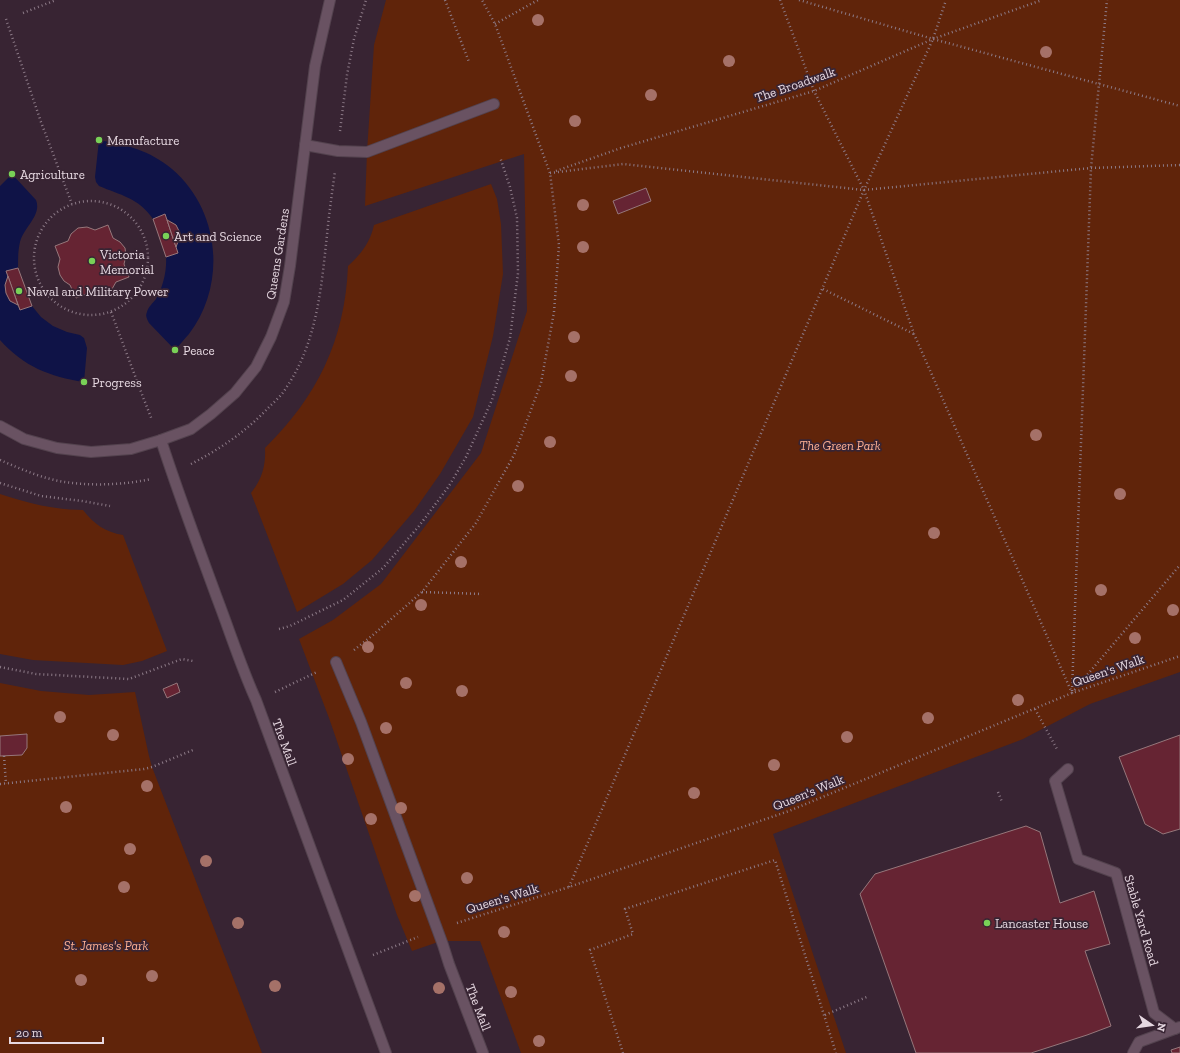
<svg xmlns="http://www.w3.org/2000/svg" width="1180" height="1053" font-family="'Zilla Slab',serif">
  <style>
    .green { fill: #60240a }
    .water { fill: #0f1347 }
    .building { fill: #662433; stroke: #96777b }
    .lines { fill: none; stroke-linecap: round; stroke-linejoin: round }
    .service-casing { stroke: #53424e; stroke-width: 12 }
    .minor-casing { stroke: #53424e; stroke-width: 12 }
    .tertiary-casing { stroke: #53424e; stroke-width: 12 }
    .path { stroke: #8d7b88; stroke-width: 2.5; stroke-dasharray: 1 3; stroke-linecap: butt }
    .service { stroke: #695262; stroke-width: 10 }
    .minor { stroke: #695262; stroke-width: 10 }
    .tertiary { stroke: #695262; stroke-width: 10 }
    .tree { fill: #a57168 }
    .poi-dot { fill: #79d157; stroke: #382433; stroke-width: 1.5 }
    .labels { text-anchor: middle; stroke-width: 3.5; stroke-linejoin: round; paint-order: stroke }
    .street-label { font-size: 13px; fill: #e6d8e1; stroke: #382433 }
    .poi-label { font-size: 13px; fill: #e6d8e1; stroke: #382433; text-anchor: start }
    .park-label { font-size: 13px; font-style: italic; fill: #feb093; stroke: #382433 }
  </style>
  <rect width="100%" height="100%" fill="#382433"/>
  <g class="green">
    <path d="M386 0H1180V672L1090 704 1023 739 773 834 846 1053H521L480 941H441L412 951 397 915 329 718 299 639 333 620 381 584 481 453 527 311 524 154 365 206 367 152 374 45Z"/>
    <path d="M491 184 497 199 501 224 503 274 493 336 473 417 440 474 414 511 372 560 343 584 297 612 251 493C262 479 266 465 265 448 317 397 345 340 348 266 361 254 370 243 374 225Z"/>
    <path d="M0 494C27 503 55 510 83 510 94 524 105 532 123 535L167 651 142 661 123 665 33 660 0 654Z"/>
    <path d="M0 683 41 691 89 695 135 692 149 756 152 767 262 1053H0Z"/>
  </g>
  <g class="water">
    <path d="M99 140C127 145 149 150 172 169 220 210 227 284 189 334 184 339 180 345 175 350L149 323C147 319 145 316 147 312 148 307 153 303 156 299 163 287 167 271 166 257L178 253 176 247C180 239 181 229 174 223 169 220 167 220 165 215L153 219C139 198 120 195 99 186L96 182 95 177Z"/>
    <path d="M12 174 36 200C42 215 24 227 20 242 18 251 18 259 18 268L6 272 8 276C4 284 3 294 11 301 15 304 18 305 20 310L32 306 41 317 53 326 67 332 80 335 84 338 87 348 84 382C50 377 23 366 0 340V186Z"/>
  </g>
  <g class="building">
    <path d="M646 188 651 201 618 214 613 201Z"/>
    <path d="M165 214 178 253 166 257 153 219Z"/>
    <path d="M167 220 176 225 179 231V239L176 247Z"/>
    <path d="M108 225 113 238 120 242 125 248 126 256 124 264 129 277 116 282 112 289 105 294 97 295 89 293 76 298 70 285 64 281 60 275 58 267 60 259 55 246 68 241 71 234 78 228 87 227 95 230Z"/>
    <path d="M18 268 32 306 20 310 6 271Z"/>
    <path d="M8 276 18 305 10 301 6 293 5 285Z"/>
    <path d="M177 683 180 692 167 698 163 689Z"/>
    <path d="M27 734V748L22 755 0 756V736Z"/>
    <path d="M1180 735V829L1163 834 1145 824 1119 757Z"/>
    <path d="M1026 826 1040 832 1060 903 1094 891 1110 944 1085 951 1111 1026 1087 1035 1031 1053H916L860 894 875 874Z"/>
    <path d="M1180 1047V1053H1172L1171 1050Z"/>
  </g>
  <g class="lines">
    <g class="service-casing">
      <g id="service">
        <path d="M305 145 338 151 367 152 494 104"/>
        <path d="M336 662 361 722 443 945 449 964 483 1053"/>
        <path d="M1068 769 1055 781 1078 859 1116 873 1154 1013 1175 1029"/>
        <path d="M1133 1053 1139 1042 1180 1027"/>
      </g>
    </g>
    <g class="minor-casing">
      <path id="minor" d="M161 440 191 429 211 414 235 393 256 367 271 337 284 302 290 266 315 66 330 0"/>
    </g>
    <g class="tertiary-casing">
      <path id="tertiary" d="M0 426 24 439 57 448 91 452 131 449 161 440C178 493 198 546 217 598 230 632 241 667 256 700L386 1053"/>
    </g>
    <g class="path">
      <path d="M445 0 469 62"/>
      <path d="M780 0 814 91 864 190 914 334 1072 693"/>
      <path d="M799 0 933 39 1180 106"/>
      <path d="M23 13 56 0"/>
      <path d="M6 19 41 122 72 204"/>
      <path d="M495 24 538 0"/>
      <path d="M340 131 347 75 354 39 366 0"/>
      <path d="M556 171 621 148 814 91 933 39 1042 0"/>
      <path d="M550 173 623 164 864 190 1091 168 1180 165"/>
      <circle cx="91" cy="258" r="57"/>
      <path d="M823 289 914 334"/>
      <path d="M111 312 143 397 152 420"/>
      <path d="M0 460C21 469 43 479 65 482 93 486 123 485 151 479"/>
      <path d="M191 464C220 449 247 431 269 407 274 402 280 397 284 391 317 344 321 290 327 235 329 214 332 193 335 171"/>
      <path d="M0 483 41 496 82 501 110 506"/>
      <path d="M422 592 482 594"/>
      <path d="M279 629 290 626 343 600 383 568 419 526 449 486 466 457 492 400 510 338 518 273 517 218 510 187 500 157"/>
      <path d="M354 650 373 635 422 592 476 523 514 455 541 383 554 312 559 245 550 173 495 24 482 0"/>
      <path d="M0 667 36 674 129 679 182 659 193 661"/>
      <path d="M1072 691 1091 168 1107 0"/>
      <path d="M275 692 317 672"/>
      <path d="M1072 693 1180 565"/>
      <path d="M1035 709 1058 751"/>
      <path d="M4 756 6 784"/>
      <path d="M0 784 144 769 152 767 193 750"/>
      <path d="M998 792 1002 802"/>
      <path d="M569 887 864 190 933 39 946 0"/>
      <path d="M457 923 569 887 789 811 1072 693 1180 656"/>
      <path d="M373 955 418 937"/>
      <path d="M825 1015 869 996"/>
      <path d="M623 1053 590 950 633 934 625 909 775 860 836 1053"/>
    </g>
    <use href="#service" class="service"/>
    <use href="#minor" class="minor"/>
    <use href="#tertiary" class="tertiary"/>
  </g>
  <g class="tree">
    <circle cx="538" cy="20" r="6"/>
    <circle cx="1046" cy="52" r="6"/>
    <circle cx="729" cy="61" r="6"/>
    <circle cx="651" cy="95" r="6"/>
    <circle cx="575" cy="121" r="6"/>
    <circle cx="583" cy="205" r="6"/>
    <circle cx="583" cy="247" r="6"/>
    <circle cx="574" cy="337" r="6"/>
    <circle cx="571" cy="376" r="6"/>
    <circle cx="1036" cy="435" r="6"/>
    <circle cx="550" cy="442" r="6"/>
    <circle cx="518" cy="486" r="6"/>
    <circle cx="1120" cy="494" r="6"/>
    <circle cx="934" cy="533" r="6"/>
    <circle cx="461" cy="562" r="6"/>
    <circle cx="1101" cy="590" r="6"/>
    <circle cx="421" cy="605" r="6"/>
    <circle cx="1173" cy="610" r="6"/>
    <circle cx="1135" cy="638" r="6"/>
    <circle cx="368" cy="647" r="6"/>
    <circle cx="406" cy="683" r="6"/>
    <circle cx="462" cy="691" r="6"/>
    <circle cx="1018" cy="700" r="6"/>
    <circle cx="60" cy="717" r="6"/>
    <circle cx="928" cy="718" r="6"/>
    <circle cx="386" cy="728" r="6"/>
    <circle cx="113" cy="735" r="6"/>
    <circle cx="847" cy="737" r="6"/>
    <circle cx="348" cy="759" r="6"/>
    <circle cx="774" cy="765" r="6"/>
    <circle cx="147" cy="786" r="6"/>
    <circle cx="694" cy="793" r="6"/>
    <circle cx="66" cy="807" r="6"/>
    <circle cx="401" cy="808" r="6"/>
    <circle cx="371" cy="819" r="6"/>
    <circle cx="130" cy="849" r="6"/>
    <circle cx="206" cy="861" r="6"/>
    <circle cx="467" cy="878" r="6"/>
    <circle cx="124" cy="887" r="6"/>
    <circle cx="415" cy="896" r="6"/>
    <circle cx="238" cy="923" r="6"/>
    <circle cx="504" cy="932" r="6"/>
    <circle cx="152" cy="976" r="6"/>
    <circle cx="81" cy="980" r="6"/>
    <circle cx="275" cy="986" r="6"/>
    <circle cx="439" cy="988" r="6"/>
    <circle cx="511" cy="992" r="6"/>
    <circle cx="539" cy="1041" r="6"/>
  </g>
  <g class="poi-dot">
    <circle cx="99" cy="140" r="4"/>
    <circle cx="12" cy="174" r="4"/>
    <circle cx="166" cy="236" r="4"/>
    <circle cx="92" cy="261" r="4"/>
    <circle cx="19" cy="291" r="4"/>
    <circle cx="175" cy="350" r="4"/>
    <circle cx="84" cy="382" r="4"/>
    <circle cx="987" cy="923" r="4"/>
  </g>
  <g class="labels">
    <g class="street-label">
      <text transform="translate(795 84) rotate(-19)" y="5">The Broadwalk</text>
      <text transform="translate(277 254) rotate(-81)" y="5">Queens Gardens</text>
      <text transform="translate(1108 670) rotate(-19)" y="5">Queen's Walk</text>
      <text transform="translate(285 742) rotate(70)" y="5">The Mall</text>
      <text transform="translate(808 792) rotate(-22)" y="5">Queen's Walk</text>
      <text transform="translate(502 898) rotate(-17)" y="5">Queen's Walk</text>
      <text transform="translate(1142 920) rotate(74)" y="5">Stable Yard Road</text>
      <text transform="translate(479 1007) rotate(69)" y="5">The Mall</text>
    </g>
    <g class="poi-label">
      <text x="107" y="145">Manufacture</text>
      <text x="20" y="179">Agriculture</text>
      <text x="174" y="241">Art and Science</text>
      <text x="100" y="259">Victoria<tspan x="100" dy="15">Memorial</tspan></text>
      <text x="27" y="296">Naval and Military Power</text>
      <text x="183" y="355">Peace</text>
      <text x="92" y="387">Progress</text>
      <text x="995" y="928">Lancaster House</text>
    </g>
    <g class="park-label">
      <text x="840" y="450">The Green Park</text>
      <text x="106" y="950">St. James's Park</text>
    </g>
  </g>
  <g transform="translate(1152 1025) rotate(103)" stroke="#382433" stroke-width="3" paint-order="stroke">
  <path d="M0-3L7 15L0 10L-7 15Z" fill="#e6d8e1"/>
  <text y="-6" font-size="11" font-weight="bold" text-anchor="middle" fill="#e6d8e1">N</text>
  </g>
  <path d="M10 1037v6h93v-6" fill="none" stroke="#e6d8e1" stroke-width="2"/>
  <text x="16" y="1037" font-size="12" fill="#e6d8e1" stroke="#382433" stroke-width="3" paint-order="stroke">20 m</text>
</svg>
